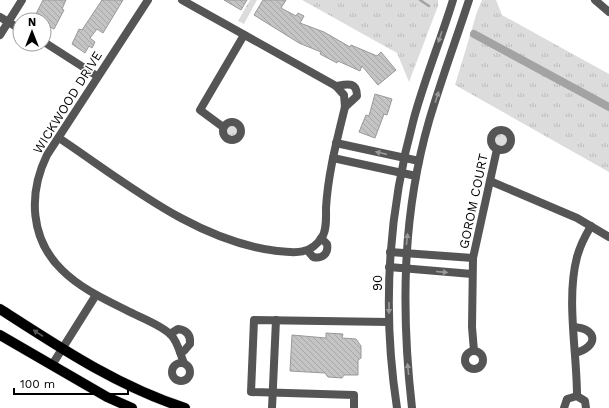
<svg xmlns="http://www.w3.org/2000/svg" width="609" height="408" font-family="'Work Sans',sans-serif">
  <style>
    .grass { fill: url(#grass-tufts) }
    .lines { fill: none; stroke-linecap: round; stroke-linejoin: round }
    .stream { stroke: #a3a3a3; stroke-width: 2.5 }
    .canal { stroke: #a3a3a3; stroke-width: 8 }
    .building { fill: url(#building-back-hatch); stroke: #999 }
    .major-casing { stroke: #dbdbdb; stroke-width: 11 }
    .minor { stroke: #555; stroke-width: 8 }
    .major { stroke: #000; stroke-width: 10 }
    .oneway { fill: #999 }
    .oneway2 { fill: #595959 }
    .labels { text-anchor: middle; stroke-width: 3; stroke-linejoin: round; paint-order: stroke }
    .street-label { font-size: 13px; fill: #000; stroke: #fff }
  </style>
  <defs>
    <pattern id="grass-tufts" width="24" height="20" patternUnits="userSpaceOnUse"><rect width="24" height="20" fill="#dcdcdc"/><path d="M3 7l-1-3M5 7V3M7 7l1-3M15 17l-1-3M17 17v-4M19 17l1-3" fill="none" stroke="#bbb"/></pattern>
    <pattern id="building-back-hatch" width="6" height="6" patternUnits="userSpaceOnUse"><rect width="6" height="6" fill="#c4c4c4"/><path d="M-1 5l2 2M0 0l6 6M5-1l2 2" fill="none" stroke="#a7a7a7"/></pattern>
  </defs>
  <rect width="100%" height="100%" fill="#fff"/>
  <g class="grass">
    <path d="M250 0H257L244 24 238 21Z"/>
    <path d="M302 0H438V6L409 82 397 53Z"/>
    <path d="M482 0H496L502 15 609 74V172L455 85 477 12Z"/>
    <circle cx="233" cy="132" r="10"/>
    <circle cx="501" cy="143" r="10"/>
  </g>
  <g class="lines">
    <path class="stream" d="M420 0 429 6"/>
    <path class="canal" d="M474 34 609 107"/>
  </g>
  <g class="building">
    <path d="M43 0H66L62 9 64 10 54 29 44 24V20H33Z"/>
    <path d="M102 0H123L103 33 97 29 90 38 95 42 92 48 89 46 85 53 72 44 79 29 82 30Z"/>
    <path d="M224 0H247L241 10Z"/>
    <path d="M263 0H286L281 8 296 16 298 13 304 16 300 23 324 32 350 47 351 45 377 56 381 52 396 70 378 85 362 66 360 71 338 61 337 63 320 54 321 52 299 43 254 15Z"/>
    <path d="M375 94 392 99 387 115 384 114 375 138 359 132 366 115 369 116Z"/>
    <path d="M326 333 343 334 342 338 356 339 361 346V358L358 360V375H344L342 378 328 377 325 373 290 371 292 335 326 338Z"/>
  </g>
  <g class="lines">
    <g class="major-casing">
      <g id="major">
        <path d="M0 309C59 347 117 386 185 408"/>
        <path d="M0 335 107 397 132 408"/>
      </g>
    </g>
    <g class="minor">
      <path d="M148 0 47 155C28 194 30 239 62 270 80 288 104 299 126 310 139 317 162 325 171 335 178 342 180 354 184 363"/>
      <path d="M595 0 609 12"/>
      <path d="M0 17 20 29"/>
      <path d="M0 35 22 0"/>
      <path d="M44 42 97 76"/>
      <path d="M336 86C347 84 357 81 357 96L345 107"/>
      <circle cx="232" cy="131" r="9"/>
      <path d="M223 127 200 110 244 35"/>
      <circle cx="501" cy="140" r="10"/>
      <path d="M59 138C125 182 195 241 277 251 295 253 311 255 322 237 327 230 326 216 326 208 328 173 337 140 345 107L344 95 336 86 182 0"/>
      <path d="M336 143 419 161"/>
      <path d="M333 158 416 176"/>
      <path d="M490 181 577 218 609 237"/>
      <path d="M308 251 313 257C322 259 329 254 327 244L321 238"/>
      <path d="M390 252 473 258"/>
      <path d="M389 267 472 274"/>
      <path d="M573 327C598 328 599 347 575 353"/>
      <path d="M170 334 178 329C187 330 191 335 190 344L184 351 180 352"/>
      <path d="M474 351 472 327 473 258 497 149"/>
      <circle cx="474" cy="360" r="9"/>
      <circle cx="181" cy="372" r="9"/>
      <path d="M52 365 96 295"/>
      <path d="M577 396C577 352 566 299 577 257 580 246 585 236 591 226"/>
      <path d="M272 408 276 320"/>
      <path d="M354 408V395L251 392 254 320 389 322"/>
      <path d="M397 408C382 311 388 213 414 118 425 78 441 39 453 0"/>
      <path d="M412 408C401 311 402 215 429 121 441 80 456 40 469 0"/>
      <path d="M564 408 567 399 577 396 585 401 586 408"/>
    </g>
    <use href="#major" class="major"/>
  </g>
  <defs><path id="oneway-solid" d="M-6-.8H1V-3.2L6.5 0L1 3.2V.8H-6Z"/></defs>
  <g class="oneway">
    <use href="#oneway-solid" transform="translate(440 37) rotate(109)"/>
    <use href="#oneway-solid" transform="translate(437 97) rotate(-72)"/>
    <use href="#oneway-solid" transform="translate(381 153) rotate(-167)"/>
    <use href="#oneway-solid" transform="translate(407 239) rotate(-84)"/>
    <use href="#oneway-solid" transform="translate(442 272) rotate(5)"/>
    <use href="#oneway-solid" transform="translate(389 308) rotate(90)"/>
    <use href="#oneway-solid" transform="translate(408 369) rotate(-96)"/>
  </g>
  <use class="oneway2" href="#oneway-solid" transform="translate(38 333) rotate(-147)"/>
  <g class="labels">
    <g class="street-label">
      <text transform="translate(67 102) rotate(-58)" y="5">WICKWOOD DRIVE</text>
      <text transform="translate(473 201) rotate(-78)" y="5">GOROM COURT</text>
      <text transform="translate(377 283) rotate(-90)" y="5">90</text>
    </g>
  </g>
  <g transform="translate(32 32)"><circle r="19" fill="#ffffff" stroke="#999999"/>
  <path d="M0-3L7 15L0 10L-7 15Z" fill="#000000"/>
  <text y="-6" font-size="11" font-weight="bold" text-anchor="middle" fill="#000000">N</text>
  </g>
  <path d="M14 388v6h114v-6" fill="none" stroke="#000000" stroke-width="2"/>
  <text x="20" y="388" font-size="12" fill="#000000" stroke="#ffffff" stroke-width="3" paint-order="stroke">100 m</text>
</svg>
